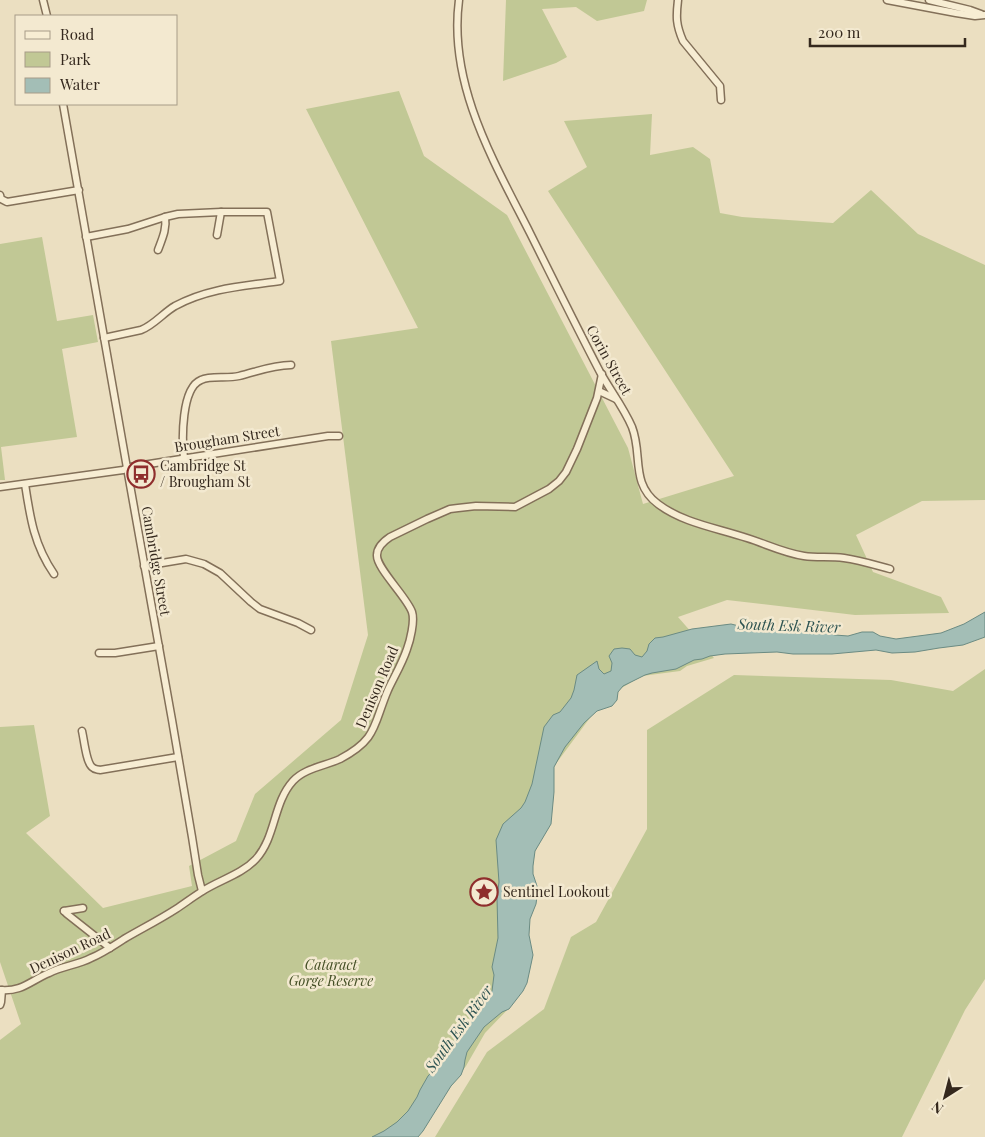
<svg xmlns="http://www.w3.org/2000/svg" width="985" height="1137" font-family="'Playfair Display',serif">
  <style>
    .green { fill: #c1c895 }
    .water { fill: #a3beb6; stroke: #6b8b83 }
    .lines { fill: none; stroke-linecap: round; stroke-linejoin: round }
    .minor-casing { stroke: #837059; stroke-width: 9 }
    .minor { stroke: #f7edd3; stroke-width: 6 }
    .labels { text-anchor: middle; stroke-width: 5; stroke-linejoin: round; paint-order: stroke }
    .street-label { font-size: 14px; fill: #34281d; stroke: #f3e9d0 }
    .poi-label { font-size: 14px; fill: #34281d; stroke: #f3e9d0; text-anchor: start }
    .park-label { font-size: 14px; font-style: italic; fill: #444f25; stroke: #f3e9d0 }
    .water-label { font-size: 15px; font-style: italic; fill: #2d5351; stroke: #f3e9d0 }
  </style>
  <rect width="100%" height="100%" fill="#ebdfc1"/>
  <g class="green">
    <path d="M506 0H647L644 11 597 21 576 7 542 9 567 57 556 63 503 81Z"/>
    <path d="M399 91 424 156 507 215 628 448 643 504 734 476 548 191 587 167 564 121 652 114 650 155 693 147 710 159 720 213 742 217 833 223 871 190 918 234 985 265V500L922 501 856 535 873 572 941 597 949 613 855 615 727 600 678 617 714 658 687 666 680 671 642 676 618 690 595 711 526 804 510 1007 485 1033 466 1066 413 1137H0V1040L21 1024 0 962V727L34 725 50 816 26 833 103 908 192 886 189 866 236 841 255 794 341 720 368 635 331 341 418 328 306 109Z"/>
    <path d="M42 237 57 321 93 315 98 342 62 349 77 437 1 447 5 480H0V244Z"/>
    <path d="M985 669V979L965 1010 902 1137H435L487 1052 544 1009 571 937 596 922 647 829V730L734 675 891 680 953 691Z"/>
  </g>
  <path class="water" d="M985 612V637L963 645 939 648 915 652 892 653 876 650 832 654H793L777 652 725 654 710 656 702 659 694 660 676 669 652 673 645 675 623 686 618 692 617 700 612 706 597 711 584 723 565 747 554 767V792L551 824 535 851 533 866V874L538 889 536 904 530 919 529 935 533 955 527 983 523 991 509 1009 502 1012 484 1027 467 1052 465 1060 464 1067 461 1075 451 1086 423 1131 418 1137H372L384 1131 397 1122 408 1111 417 1097 420 1090 428 1076 439 1064 447 1050 492 991 494 975 492 967 498 938 497 898 499 882 496 840 503 824 521 808 525 802 532 784 544 727 553 715 560 712 571 698 574 690 577 675 597 661 599 669 604 674 611 671 612 663 609 656 614 649 622 648 630 649 635 655 642 657 647 651 649 644 655 638 663 637 692 629 731 624 747 628 771 629 795 631 819 630 835 635 848 636 862 632H873L880 636 896 639 941 633 964 624Z"/>
  <g class="lines">
    <g class="minor-casing">
      <g id="minor">
        <path d="M43 0 47 16"/>
        <path d="M459 0C448 84 493 160 530 233 553 279 576 326 600 372 610 390 624 408 632 427 643 455 630 483 658 504 683 523 717 528 747 538 766 544 784 553 804 556 817 558 830 556 844 558 859 560 875 565 890 569"/>
        <path d="M678 0C676 17 676 25 683 41L720 86 721 100"/>
        <path d="M887 0 956 13 975 16 985 15"/>
        <path d="M929 0 970 10 981 14"/>
        <path d="M63 104 127 468 172 720 192 837 198 875 202 891"/>
        <path d="M0 195 1 199 7 202 79 190"/>
        <path d="M217 235 221 212"/>
        <path d="M86 237 128 229 165 217 178 214 221 212H267L280 281C244 286 208 288 175 306 163 313 154 325 141 330L104 338"/>
        <path d="M158 250C162 239 167 229 165 217"/>
        <path d="M599 391 616 399"/>
        <path d="M184 458C182 440 181 388 201 380 211 375 227 379 239 376 256 372 272 365 291 365"/>
        <path d="M25 484C30 517 34 545 54 574"/>
        <path d="M0 487 123 470 130 467 328 436H339"/>
        <path d="M144 566 186 559 204 564 220 573 251 602 260 609 298 623 311 630"/>
        <path d="M99 653H115L159 646"/>
        <path d="M82 731C84 739 86 762 92 767 95 770 97 769 100 770L178 757"/>
        <path d="M64 911 67 914 110 948"/>
        <path d="M64 911 83 908"/>
        <path d="M0 990C22 992 30 981 49 973 62 966 78 965 91 958 103 953 113 946 124 939 141 929 159 920 176 909 185 903 193 897 201 892 219 880 241 875 256 859 276 837 273 803 293 781 305 768 325 766 340 759 378 739 373 725 388 690 394 677 402 664 407 649 410 641 415 621 412 612 407 597 376 568 377 555 377 547 384 541 390 537L427 519 450 509 458 508 476 506 515 507 549 489 559 481 566 472 577 449 597 398 602 374"/>
        <path d="M0 1005 1 1002 2 990"/>
      </g>
    </g>
    <use href="#minor" class="minor"/>
  </g>
  <defs>
    <g id="bus-ring" transform="scale(1.4375)"><circle r="9.5" fill="#f3e9d0" stroke="#8f2e2d" stroke-width="1.5"/><path d="M-5-6H5V4H4V6H2V4H-2V6H-4V4H-5ZM-3.5-4V0h7V-4ZM-3.5 1.2v1.5H-2V1.2ZM2 1.2v1.5H3.5V1.2Z" fill="#8f2e2d"/></g>
    <g id="sight-ring" transform="scale(1.4375)"><circle r="9.5" fill="#f3e9d0" stroke="#8f2e2d" stroke-width="1.5"/><path d="M0-6L1.8-2.2L6-1.7L2.9 1.2L3.7 5.4L0 3.3L-3.7 5.4L-2.9 1.2L-6-1.7L-1.8-2.2Z" fill="#8f2e2d"/></g>
  </defs>
  <g fill-rule="evenodd">
    <use href="#bus-ring" x="141" y="474"/>
    <use href="#sight-ring" x="484" y="892"/>
  </g>
  <g class="labels">
    <g class="street-label">
      <text transform="translate(609 360) rotate(61)" y="5">Corin Street</text>
      <text transform="translate(227 439) rotate(-9)" y="5">Brougham Street</text>
      <text transform="translate(156 561) rotate(80)" y="5">Cambridge Street</text>
      <text transform="translate(377 687) rotate(-67)" y="5">Denison Road</text>
      <text transform="translate(70 951) rotate(-25)" y="5">Denison Road</text>
    </g>
    <g class="poi-label">
      <text x="160" y="471">Cambridge St<tspan x="160" dy="16">/ Brougham St</tspan></text>
      <text x="503" y="897">Sentinel Lookout</text>
    </g>
    <g class="park-label">
      <text x="331" y="970">Cataract<tspan x="331" dy="16">Gorge Reserve</tspan></text>
    </g>
    <g class="water-label">
      <text transform="translate(789 626) rotate(2)" y="5">South Esk River</text>
      <text transform="translate(459 1029) rotate(-54)" y="5">South Esk River</text>
    </g>
  </g>
  <rect x="15" y="15" width="162" height="90" fill="#f3e9d0" stroke="#a79c88"/>
  <rect x="25" y="31" width="25" height="8" fill="#f7edd3" stroke="#a79c88"/>
  <text x="60" y="40" font-size="15" fill="#34281d">Road</text>
  <rect x="25" y="52" width="25" height="15" fill="#c1c895" stroke="#a79c88"/>
  <text x="60" y="65" font-size="15" fill="#34281d">Park</text>
  <rect x="25" y="78" width="25" height="15" fill="#a3beb6" stroke="#a79c88"/>
  <text x="60" y="90" font-size="15" fill="#34281d">Water</text>
  <g transform="translate(945 1097) rotate(216)" stroke="#f3e9d0" stroke-width="4" paint-order="stroke">
  <path d="M0-4L9 19L0 12L-9 19Z" fill="#34281d"/>
  <text y="-8" font-size="14" font-weight="bold" text-anchor="middle" fill="#34281d">N</text>
  </g>
  <path d="M810 38v8h155v-8" fill="none" stroke="#34281d" stroke-width="2.5"/>
  <text x="818" y="38" font-size="15" fill="#34281d" stroke="#f3e9d0" stroke-width="4" paint-order="stroke">200 m</text>
</svg>
